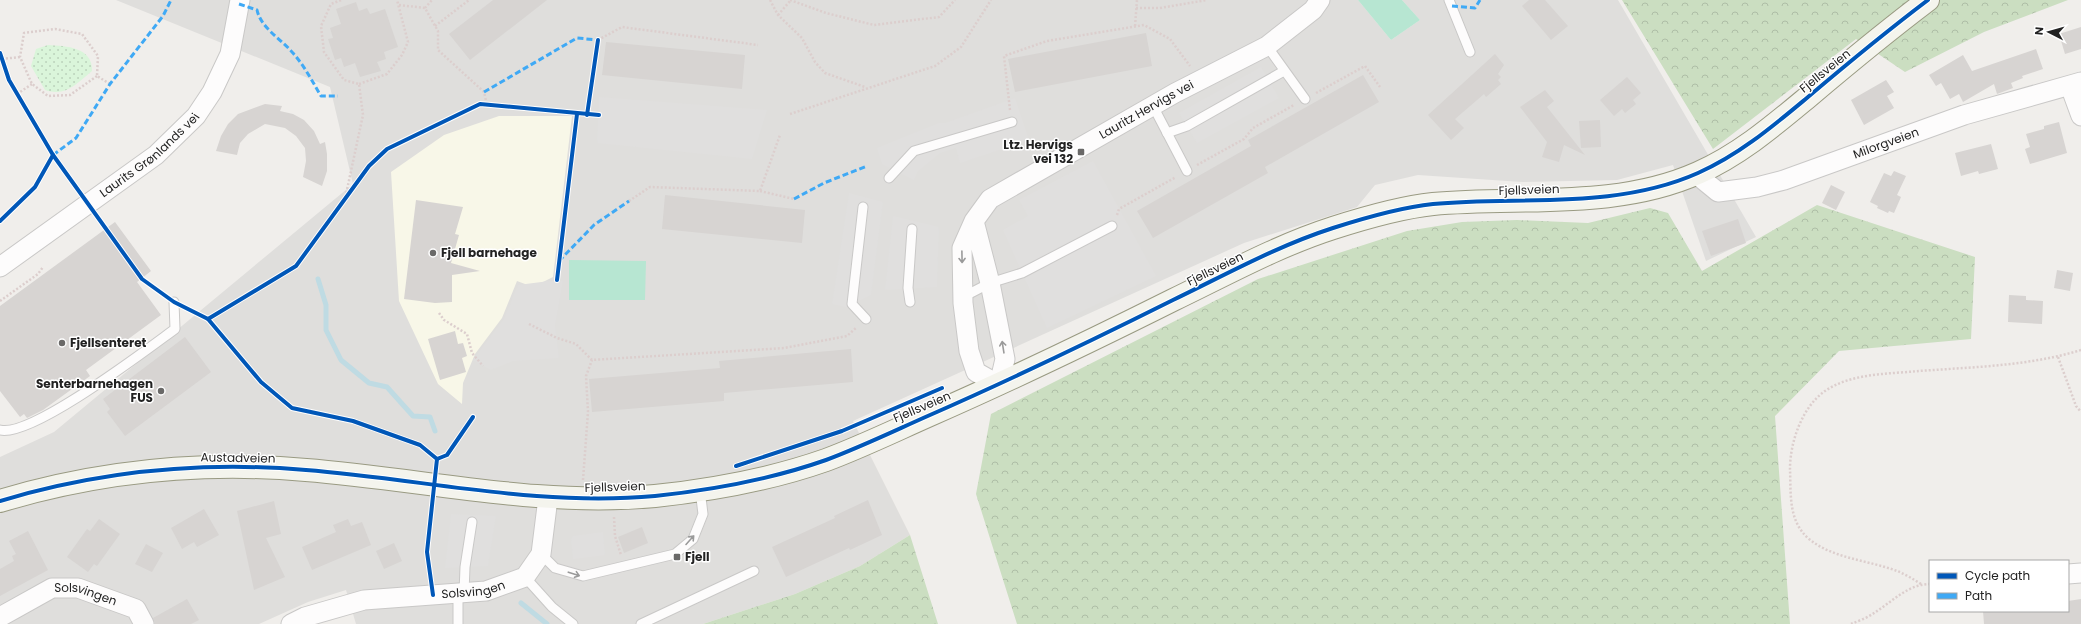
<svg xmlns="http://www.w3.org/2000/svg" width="2081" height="624" font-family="Poppins,sans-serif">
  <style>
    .residential { fill: #dfdedc }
    .education { fill: #f8f7e8 }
    .forest { fill: url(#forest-crowns) }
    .park { fill: url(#park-dots) }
    .pitch { fill: #b7e6d2 }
    .parking { fill: #e0dfde }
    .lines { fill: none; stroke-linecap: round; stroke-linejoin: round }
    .stream { stroke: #bfdbe3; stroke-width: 5 }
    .building { fill: #d7d4d2 }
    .service-casing { stroke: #c9c8c7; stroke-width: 11 }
    .minor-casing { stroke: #c9c8c7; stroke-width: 21 }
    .secondary-casing { stroke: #999a82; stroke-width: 24 }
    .path { stroke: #dccecd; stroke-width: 2.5; stroke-dasharray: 2 2; stroke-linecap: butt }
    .service { stroke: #fdfcfc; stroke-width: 9 }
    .minor { stroke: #fdfcfc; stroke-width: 19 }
    .secondary { stroke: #f4f4ed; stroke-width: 22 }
    .quiet { stroke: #3fa9f5; stroke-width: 3; stroke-dasharray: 6 3; stroke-linecap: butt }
    .cycleway-casing { stroke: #fff; stroke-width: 6 }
    .cycleway { stroke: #0057b8; stroke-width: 4 }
    .oneway { stroke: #9a9a9a }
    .poi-dot { fill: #6a6968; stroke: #fff; stroke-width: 1.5 }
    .labels { text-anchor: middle; stroke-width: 3; stroke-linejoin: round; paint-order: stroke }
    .street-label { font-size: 12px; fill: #222; stroke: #fff }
    .poi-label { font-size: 12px; font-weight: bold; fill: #222; stroke: #fff; text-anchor: start }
  </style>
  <defs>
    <pattern id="forest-crowns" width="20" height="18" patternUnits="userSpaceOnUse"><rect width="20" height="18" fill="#cbdec1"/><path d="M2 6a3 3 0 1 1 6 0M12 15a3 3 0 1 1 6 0" fill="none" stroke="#aebea6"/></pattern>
    <pattern id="park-dots" width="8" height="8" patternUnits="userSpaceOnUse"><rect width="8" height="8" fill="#daf5da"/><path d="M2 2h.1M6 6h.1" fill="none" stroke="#bbd2bb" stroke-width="1.8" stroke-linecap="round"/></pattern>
  </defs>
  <rect width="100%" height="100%" fill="#f0eeeb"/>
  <path class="residential" d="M116 0H1358L1391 40 1420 20 1402 0H1618L1756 237 1706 261 1673 165 1617 180 1522 182 1418 175 1375 185 1357 207 1244 243 853 421 910 535 860 566 795 594 703 624H356L346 590 308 602 259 624H0V457L54 432 353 184 330 87Z"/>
  <path class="education" d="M499 116H572L553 277 533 287 517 281 502 318 475 354 463 383 462 404 438 384 399 301 391 172 444 135Z"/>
  <g class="forest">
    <path d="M1622 0H2068L1984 32 1905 72 1856 39 1713 149Z"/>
    <path d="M1817 205 1975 257 1971 339 1839 351 1775 416 1790 624H1017L976 494 991 414 1258 279 1407 231 1462 222 1517 220 1588 223 1650 208 1668 213 1702 271Z"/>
    <path d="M910 535 938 624H703L795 594 860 566Z"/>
  </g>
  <path class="park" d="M48 45C66 46 93 47 92 71 76 84 66 97 45 90L31 66 36 49Z"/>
  <g class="pitch">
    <path d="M1358 0H1402L1420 20 1391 40Z"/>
    <path d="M569 260 646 261 645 300H569Z"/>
  </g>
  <g class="parking">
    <path d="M1449 0H1470L1472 3 1455 14Z"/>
    <path d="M1261 67 1279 98 1197 143 1179 113Z"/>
    <path d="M599 97 767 110 752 159 597 143Z"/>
    <path d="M1015 98 1029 140 960 163 956 148 940 153 918 171 914 180 882 164 877 148 939 123H945Z"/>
    <path d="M1093 161 1156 276 1047 328 1003 230 1028 216 1019 200Z"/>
    <path d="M849 193 883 202 871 295 846 307 832 304Z"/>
    <path d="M893 216 939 227 937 287 885 290Z"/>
    <path d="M557 280 563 281 555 325 559 358 513 361 491 370 473 360 504 319 518 285Z"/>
    <path d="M451 514 496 516 488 566 445 568Z"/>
    <path d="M603 532 605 555 573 559 571 540 573 536Z"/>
  </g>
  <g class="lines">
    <g class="stream">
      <path d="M318 279 326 305V330L341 360 369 383 387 387 413 416 430 417 435 431"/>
      <path d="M521 603 547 624"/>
    </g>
  </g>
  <g class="building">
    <path d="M493 0H547L470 60 449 34Z"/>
    <path d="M1529 0H1545L1568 26 1551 40 1522 6Z"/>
    <path d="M356 2 359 11 367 8 370 14 385 9 398 47 384 52 386 59 377 62 381 71 360 77 355 63 344 67 341 58 335 60 328 39 333 38 330 28 341 24 336 9Z"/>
    <path d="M2081 27V49L2065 54 2059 34Z"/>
    <path d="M1146 33 1152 66 1015 92 1008 59Z"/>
    <path d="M606 42 745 55 742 89 602 75Z"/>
    <path d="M2036 49 2043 69 2022 76 2023 78 2011 83 2013 88 1997 94 1994 84 1963 102 1959 94 1950 99 1941 83 1936 86 1929 75 1963 55 1972 71Z"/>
    <path d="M1495 54 1504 65 1498 74 1501 77 1498 80 1501 84 1486 97 1484 94 1455 119 1464 128 1451 140 1428 115Z"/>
    <path d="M1363 75 1379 102 1265 167 1268 173 1153 238 1137 211 1251 146 1248 140Z"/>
    <path d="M1627 77 1641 93 1633 100 1636 104 1625 113 1622 109 1614 116 1600 100Z"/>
    <path d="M1886 80 1894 92 1887 96 1894 108 1864 125 1851 100Z"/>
    <path d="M1545 90 1554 101 1547 107 1585 155 1564 145 1559 162 1542 157 1547 142 1520 107Z"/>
    <path d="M265 104 282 106 280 111 293 114 304 120 314 131 320 144 325 142 327 154V171L322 186 303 177 306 161 305 148 296 136 285 128 265 124 248 134 240 143 237 155 216 151 221 136 228 124 238 114Z"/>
    <path d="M1600 120 1601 147 1581 148 1579 121Z"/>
    <path d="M2059 122 2067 153 2030 164 2025 149 2030 147 2026 134 2044 129V126Z"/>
    <path d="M1991 144 1998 169 1979 174 1978 171 1961 176 1955 153Z"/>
    <path d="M1894 171 1906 176 1897 195 1901 197 1894 213 1889 211 1888 213 1877 208 1878 206 1870 202 1884 173 1891 176Z"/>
    <path d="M1831 185 1845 192 1836 210 1822 203Z"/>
    <path d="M665 195 805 210 802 243 662 229Z"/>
    <path d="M416 200 463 207 455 234 459 235 451 263 480 271 452 275V302L435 303 404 299Z"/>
    <path d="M1738 219 1746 243 1711 256 1702 231Z"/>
    <path d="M115 222 151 271 137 282 161 315 86 370 90 376 43 410 27 418 24 414 20 417 0 391V306Z"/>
    <path d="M2057 270 2073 273 2070 291 2054 288Z"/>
    <path d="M2009 295 2026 296V300L2043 301 2042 324 2008 322Z"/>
    <path d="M455 331 458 344 463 343 467 356 462 358 466 372 440 380 428 339Z"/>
    <path d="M185 337 211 372 125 436 107 412 110 409 103 399Z"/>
    <path d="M851 349 853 382 724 393V401L592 412 589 379 720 368 719 361Z"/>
    <path d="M868 500 882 535 850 550 849 548 786 577 772 547 835 518 834 516Z"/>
    <path d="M274 501 281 534 266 538 285 577 254 590 237 511Z"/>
    <path d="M204 509 219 535 197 547 194 542 182 549 171 528Z"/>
    <path d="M99 519 120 534 97 566 94 564 88 572 67 557 87 529 90 531Z"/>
    <path d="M348 519 351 526 362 522 371 545 312 570 302 547 336 532 333 525Z"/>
    <path d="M642 527 648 543 624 553 618 537Z"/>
    <path d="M28 531 48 570 0 596V569L14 561 12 556 16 554 9 541Z"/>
    <path d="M394 543 402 561 384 569 376 551Z"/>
    <path d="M146 544 163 553 152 572 135 564Z"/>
    <path d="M187 599 199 620 191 624H155L153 618Z"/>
    <path d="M2081 599V624H1984L1983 611H2068V601Z"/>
  </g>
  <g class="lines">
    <g class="service-casing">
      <g id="service">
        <path d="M1449 0 1470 52"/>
        <path d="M1267 46 1305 99"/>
        <path d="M1153 106 1187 171"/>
        <path d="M1167 133 1187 126 1284 71"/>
        <path d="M889 178 914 151 1012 122"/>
        <path d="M863 207 852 304 866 319"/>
        <path d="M963 297 990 283 1022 273 1112 226"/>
        <path d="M910 302 908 288 912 229"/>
        <path d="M0 430C31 438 146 350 175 329L174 302"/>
        <path d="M541 554 555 568 583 576 675 554 693 539 703 514 700 490"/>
        <path d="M525 577 552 607 573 624"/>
        <path d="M464 593 465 567 472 522"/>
        <path d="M458 594V624"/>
        <path d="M641 624 754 571"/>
      </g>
    </g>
    <g class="minor-casing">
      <g id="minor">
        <path d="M2070 86 2081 116"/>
        <path id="s1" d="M1696 174 1718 192 1757 187 1784 180 1964 115 2081 82"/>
        <path id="s2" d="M974 221 990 283 1005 359 999 385 976 372 969 351 963 303 962 248 974 221 990 199 1175 93 1267 46 1313 10 1320 0"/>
        <path id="s3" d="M0 267 156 155 196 116 212 92 230 54 240 0"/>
        <path d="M2068 574 2081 573"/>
        <path id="s4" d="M0 617 52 588H78L136 609 144 624"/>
        <path id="s5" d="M291 624 305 617 364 600 486 591 525 577 541 554 548 498"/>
      </g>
    </g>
    <g class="secondary-casing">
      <path id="secondary" d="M0 501C100 471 202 461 306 470 422 479 537 507 655 496 712 490 772 479 826 460 861 447 896 430 930 415 1012 379 1093 340 1173 300 1225 275 1277 246 1333 228 1361 219 1404 207 1433 204 1520 196 1615 210 1698 173 1739 155 1773 126 1808 97 1847 64 1887 31 1928 0"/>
    </g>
    <g class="path">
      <path d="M341 0 331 4 321 26 324 52 344 80 359 84 363 115 345 199"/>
      <path d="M770 0 778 15 802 38 815 62 825 73 865 87"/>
      <path d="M790 0 826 13 874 25 939 17 955 0"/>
      <path d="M399 5 425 8 438 31V50L484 92 487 105"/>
      <path d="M425 8 432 0"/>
      <path d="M1136 8H1160L1207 0"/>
      <path d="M778 15 791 0"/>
      <path d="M435 26 469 0"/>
      <path d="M1135 26 1137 0"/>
      <path d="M598 40 622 27 758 45"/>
      <path d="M2 59 20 57"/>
      <path d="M97 76 70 95 48 96 32 84 20 57 24 33 55 29 82 34 98 56 97 76 110 84"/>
      <path d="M359 84 387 74 402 55 408 42 397 0"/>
      <path d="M1316 93 1365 66 1380 87"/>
      <path d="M17 94 32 84"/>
      <path d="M1010 110 1004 56 1047 41 1144 25 1170 39 1190 66"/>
      <path d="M790 114 935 66 961 47 991 0"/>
      <path d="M1197 165 1244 139 1253 128 1294 105"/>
      <path d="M760 191 794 199"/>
      <path d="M629 201 650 187 760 191 780 135"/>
      <path d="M1117 215 1119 209 1176 177"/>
      <path d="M0 301 38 274 43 267"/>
      <path d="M439 313 444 320 467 334 472 353 483 366"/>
      <path d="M529 324 557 338 576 344 592 360 784 348 847 336 857 327"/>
      <path d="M2058 357 2076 406 2081 412"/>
      <path d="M583 480 588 412 586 376 592 360"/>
      <path d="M614 517 615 536 621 555"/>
      <path d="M1921 584C1913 579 1905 574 1897 571 1868 560 1834 559 1809 539 1788 521 1791 494 1790 469 1790 442 1802 407 1825 391 1851 373 1889 374 1919 371 1973 367 2029 366 2081 350"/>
      <path d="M1851 624C1858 621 1867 618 1874 613 1892 602 1908 584 1930 584"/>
    </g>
    <use href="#service" class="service"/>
    <use href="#minor" class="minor"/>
    <use href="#secondary" class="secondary"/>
    <g class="quiet">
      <path d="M239 4 257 10C261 28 280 38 292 52 304 65 312 81 321 96H338"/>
      <path d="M1452 6 1475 8 1480 0"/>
      <path d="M484 92 577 38 598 40"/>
      <path d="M53 155 76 138 110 84 163 16 171 0"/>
      <path d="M794 199 824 183 867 166"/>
      <path d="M559 261 594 225 629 201"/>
    </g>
    <g class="cycleway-casing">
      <g id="cycleway">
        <path d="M0 53 9 80 53 155 142 279 174 302 208 319 261 382 292 408 353 421 420 445 437 459 427 552 433 595"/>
        <path d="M587 115 598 40"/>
        <path d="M0 221 35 187 53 155"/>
        <path d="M557 280 577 114"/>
        <path d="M208 319 296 266 369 166 387 149 480 104 599 115"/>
        <path d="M437 459 447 455 473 417"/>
        <path d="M736 466 842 431 942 388"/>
        <path d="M0 501C100 471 202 461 306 470 422 479 537 507 655 496 712 490 772 479 826 460 861 447 896 430 930 415 1012 379 1093 340 1173 300 1225 275 1277 246 1333 228 1361 219 1404 207 1433 204 1520 196 1615 210 1698 173 1739 155 1773 126 1808 97 1847 64 1887 31 1928 0"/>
      </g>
    </g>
    <use href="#cycleway" class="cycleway"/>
  </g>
  <defs><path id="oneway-shaft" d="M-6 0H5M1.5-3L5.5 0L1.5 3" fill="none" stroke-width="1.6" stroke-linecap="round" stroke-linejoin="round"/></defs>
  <g class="oneway">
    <use href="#oneway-shaft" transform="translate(962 257) rotate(89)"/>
    <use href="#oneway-shaft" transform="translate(1003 347) rotate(-99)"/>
    <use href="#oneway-shaft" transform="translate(690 540) rotate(-48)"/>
    <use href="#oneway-shaft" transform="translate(574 574) rotate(18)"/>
  </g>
  <g class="poi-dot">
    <rect x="1077" y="148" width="8" height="8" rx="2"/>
    <circle cx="433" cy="253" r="4"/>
    <circle cx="62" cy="343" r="4"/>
    <circle cx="161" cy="391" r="4"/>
    <rect x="673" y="553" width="8" height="8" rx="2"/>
  </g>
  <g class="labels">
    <g class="street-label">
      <text transform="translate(1825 71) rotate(-39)" y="4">Fjellsveien</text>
      <text dy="4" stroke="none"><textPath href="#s2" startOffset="557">Lauritz Hervigs vei</textPath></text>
      <text dy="4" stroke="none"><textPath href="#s1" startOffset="204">Milorgveien</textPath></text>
      <text dy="4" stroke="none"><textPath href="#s3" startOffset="187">Laurits Grønlands vei</textPath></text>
      <text transform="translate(1529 190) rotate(-2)" y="4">Fjellsveien</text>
      <text transform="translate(1215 269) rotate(-26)" y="4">Fjellsveien</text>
      <text transform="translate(922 407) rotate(-23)" y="4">Fjellsveien</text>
      <text transform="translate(238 458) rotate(1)" y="4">Austadveien</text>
      <text transform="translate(615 487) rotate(-2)" y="4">Fjellsveien</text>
      <text dy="4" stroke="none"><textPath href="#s5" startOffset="187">Solsvingen</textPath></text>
      <text dy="4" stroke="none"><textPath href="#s4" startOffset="94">Solsvingen</textPath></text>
    </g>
    <g class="poi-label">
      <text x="1073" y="149" text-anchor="end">Ltz. Hervigs<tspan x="1073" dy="14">vei 132</tspan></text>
      <text x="441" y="257">Fjell barnehage</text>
      <text x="70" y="347">Fjellsenteret</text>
      <text x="153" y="388" text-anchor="end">Senterbarnehagen<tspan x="153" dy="14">FUS</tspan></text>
      <text x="685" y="561">Fjell</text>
    </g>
  </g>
  <rect x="1929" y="560" width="140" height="52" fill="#ffffff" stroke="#a7a7a7"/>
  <rect x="1937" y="573" width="20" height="6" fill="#0057b8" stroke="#a7a7a7"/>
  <text x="1965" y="580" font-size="12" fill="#222222">Cycle path</text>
  <rect x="1937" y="593" width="20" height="6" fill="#3fa9f5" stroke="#a7a7a7"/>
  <text x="1965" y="600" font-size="12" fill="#222222">Path</text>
  <g transform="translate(2049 32) rotate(276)" stroke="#ffffff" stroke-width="3" paint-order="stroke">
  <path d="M0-3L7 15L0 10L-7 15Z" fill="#222222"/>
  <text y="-6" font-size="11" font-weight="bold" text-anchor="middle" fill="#222222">N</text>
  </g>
</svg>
